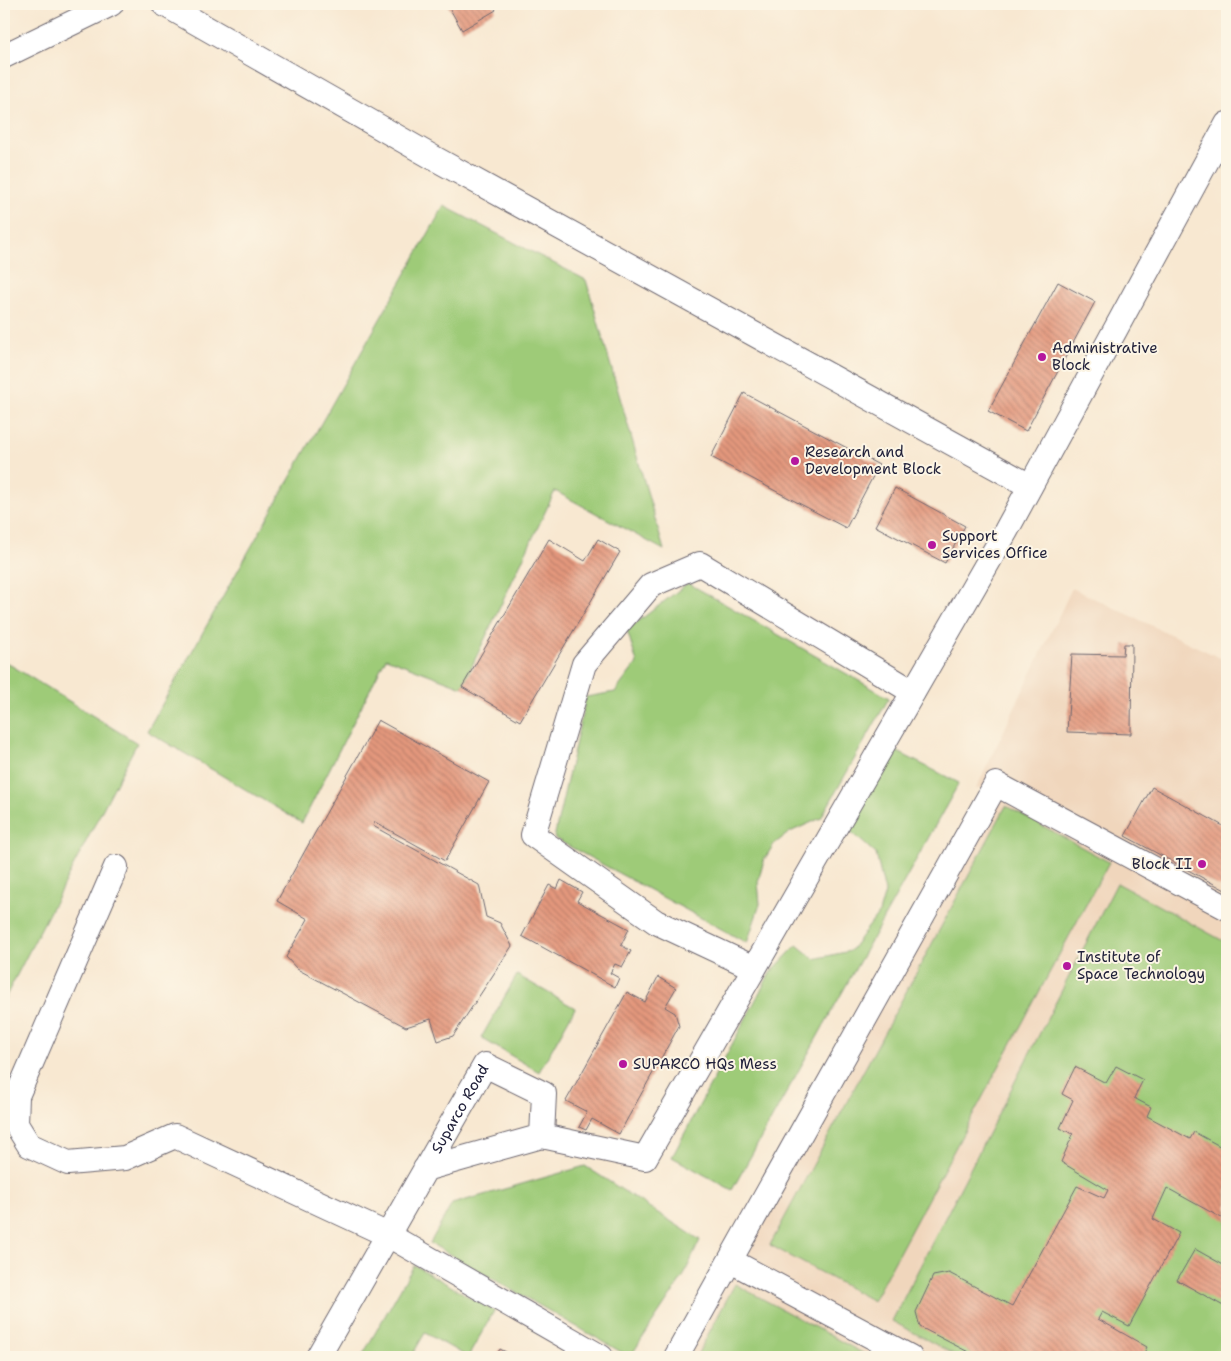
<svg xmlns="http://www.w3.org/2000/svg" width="1231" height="1361" font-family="'Shantell Sans',sans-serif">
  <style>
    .built { fill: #f0d6bc }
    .green { fill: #9ecb78; stroke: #60765a }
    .building { fill: url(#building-back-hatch) }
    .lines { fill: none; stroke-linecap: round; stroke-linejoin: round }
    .minor-casing { stroke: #6d6770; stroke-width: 26 }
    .minor { stroke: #fff; stroke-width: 24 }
    .poi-dot { fill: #b5179e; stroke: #fcf5e5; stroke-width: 2 }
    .labels { text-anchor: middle; stroke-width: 4; stroke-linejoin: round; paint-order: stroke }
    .poi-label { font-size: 15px; fill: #22223b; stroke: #fcf5e5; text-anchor: start }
    .street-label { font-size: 15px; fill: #22223b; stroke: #fcf5e5 }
  </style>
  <defs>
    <pattern id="building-back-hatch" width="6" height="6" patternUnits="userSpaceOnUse" patternTransform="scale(1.25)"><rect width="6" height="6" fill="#e4987d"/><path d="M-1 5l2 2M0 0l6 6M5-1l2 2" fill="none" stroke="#b87c68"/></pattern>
  </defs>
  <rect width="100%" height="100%" fill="#fcf5e5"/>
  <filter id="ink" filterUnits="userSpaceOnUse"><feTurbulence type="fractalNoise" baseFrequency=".02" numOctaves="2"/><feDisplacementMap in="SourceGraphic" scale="10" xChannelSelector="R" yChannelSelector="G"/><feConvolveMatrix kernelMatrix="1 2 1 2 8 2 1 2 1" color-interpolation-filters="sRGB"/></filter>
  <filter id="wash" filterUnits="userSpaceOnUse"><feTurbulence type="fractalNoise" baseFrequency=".0096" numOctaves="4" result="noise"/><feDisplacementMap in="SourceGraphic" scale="20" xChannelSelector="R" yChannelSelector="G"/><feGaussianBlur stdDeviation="1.12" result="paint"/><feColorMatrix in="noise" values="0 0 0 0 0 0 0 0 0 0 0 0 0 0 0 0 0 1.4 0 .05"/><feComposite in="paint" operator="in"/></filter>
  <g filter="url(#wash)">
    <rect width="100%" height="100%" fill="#f8e8d1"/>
    <path class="built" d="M1072 588 1227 661V1357H687L995 784 976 789Z"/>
    <g class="green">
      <path d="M444 206 586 280 664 550 555 491 462 687 386 658 302 823 147 731Z"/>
      <path d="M688 583 889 698 821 818 790 832 774 844 764 860 758 882 760 904 747 943 554 838 586 697 615 692 637 663 627 630Z"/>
      <path d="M4 661 137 743 4 1000Z"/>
      <path d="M894 750 959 783 732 1190 672 1157 770 973 797 945 814 959 850 951 879 913 885 892 876 854 847 828Z"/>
      <path d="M1006 806 1109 862 873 1301 770 1245Z"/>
      <path d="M1117 883 1227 943V1357H959L892 1321Z"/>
      <path d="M517 975 575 1008 539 1072 481 1038Z"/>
      <path d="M585 1166 700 1240 683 1277 630 1357 430 1243 452 1204Z"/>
      <path d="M414 1265 494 1311 468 1357 425 1333 411 1357 362 1356Z"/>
      <path d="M735 1284 870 1357H696Z"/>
    </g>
    <g id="blocks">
      <g class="building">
        <path d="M447 4H492L496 10 462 30Z"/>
        <path d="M1058 282 1095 302 1026 431 988 411Z"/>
        <path d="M744 393 879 465 846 528 711 457Z"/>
        <path d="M895 488 965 526 945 563 875 526Z"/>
        <path d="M549 539 585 561 598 539 620 552 520 721 462 687Z"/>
        <path d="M1124 644H1132L1131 734 1067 732 1072 654 1123 655Z"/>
        <path d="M378 720 489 782 445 861 375 822 373 826 479 885 486 917 500 923 512 946 453 1036 438 1041 431 1019 406 1027 297 969 286 957 308 919 277 901Z"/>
        <path d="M1152 787 1227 828V891L1125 836Z"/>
        <path d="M561 880 582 892 577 901 629 929 621 945 631 951 622 967 615 964 610 973 619 978 615 987 522 936 549 885 557 889Z"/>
        <path d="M658 977 676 988 665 1007 675 1013 679 1026 619 1134 592 1119 586 1130 579 1127 587 1112 566 1101 627 992 645 1002Z"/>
        <path d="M1116 1066 1143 1080 1134 1098 1151 1107 1147 1116 1190 1139 1194 1132 1227 1150V1221L1167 1188 1153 1219 1179 1233 1129 1326 1102 1312 1098 1319 1147 1347 1142 1357H978L920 1327 916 1312 933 1276 949 1273 1012 1306 1077 1186 1104 1198 1108 1190 1061 1162 1073 1134 1060 1128 1073 1100 1062 1094 1075 1067 1106 1083Z"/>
        <path d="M1195 1249 1227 1267V1308L1177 1280Z"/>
        <path d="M500 1349 516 1357H495Z"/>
      </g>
    </g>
  </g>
  <g filter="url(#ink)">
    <use href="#blocks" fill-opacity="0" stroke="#6d6770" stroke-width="1"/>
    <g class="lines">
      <g class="minor-casing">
        <g id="minor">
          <path d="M164 4 434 158 1030 486"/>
          <path d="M4 56 111 4"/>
          <path d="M116 867 17 1096 16 1124 29 1145 68 1163 125 1158 175 1136 388 1235 601 1357"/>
          <path d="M754 968 656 922 533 835 584 664 651 585 700 564 913 692"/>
          <path d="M542 1136 645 1158 1006 531 1227 124"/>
          <path d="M731 1261 910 1357"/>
          <path id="s1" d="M318 1357 485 1065 544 1094 542 1136 425 1169"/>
          <path d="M676 1357 996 784 1227 908"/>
        </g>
      </g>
      <use href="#minor" class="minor"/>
    </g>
  </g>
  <g class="poi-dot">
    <circle cx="1042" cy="357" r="5"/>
    <circle cx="795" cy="461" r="5"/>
    <circle cx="932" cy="545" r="5"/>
    <circle cx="1202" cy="864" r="5"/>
    <circle cx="1067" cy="966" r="5"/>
    <circle cx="623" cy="1064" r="5"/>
  </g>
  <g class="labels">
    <g class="poi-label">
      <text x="1052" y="353">Administrative<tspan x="1052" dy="17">Block</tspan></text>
      <text x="805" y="457">Research and<tspan x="805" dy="17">Development Block</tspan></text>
      <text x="942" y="541">Support<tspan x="942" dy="17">Services Office</tspan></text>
      <text x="1192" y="869" text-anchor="end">Block II</text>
      <text x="1077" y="962">Institute of<tspan x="1077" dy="17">Space Technology</tspan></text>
      <text x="633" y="1069">SUPARCO HQs Mess</text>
    </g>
    <g class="street-label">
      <text dy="5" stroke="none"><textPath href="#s1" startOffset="286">Suparco Road</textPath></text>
    </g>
  </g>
  <rect width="1231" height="1361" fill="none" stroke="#fcf5e5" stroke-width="20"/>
</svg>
